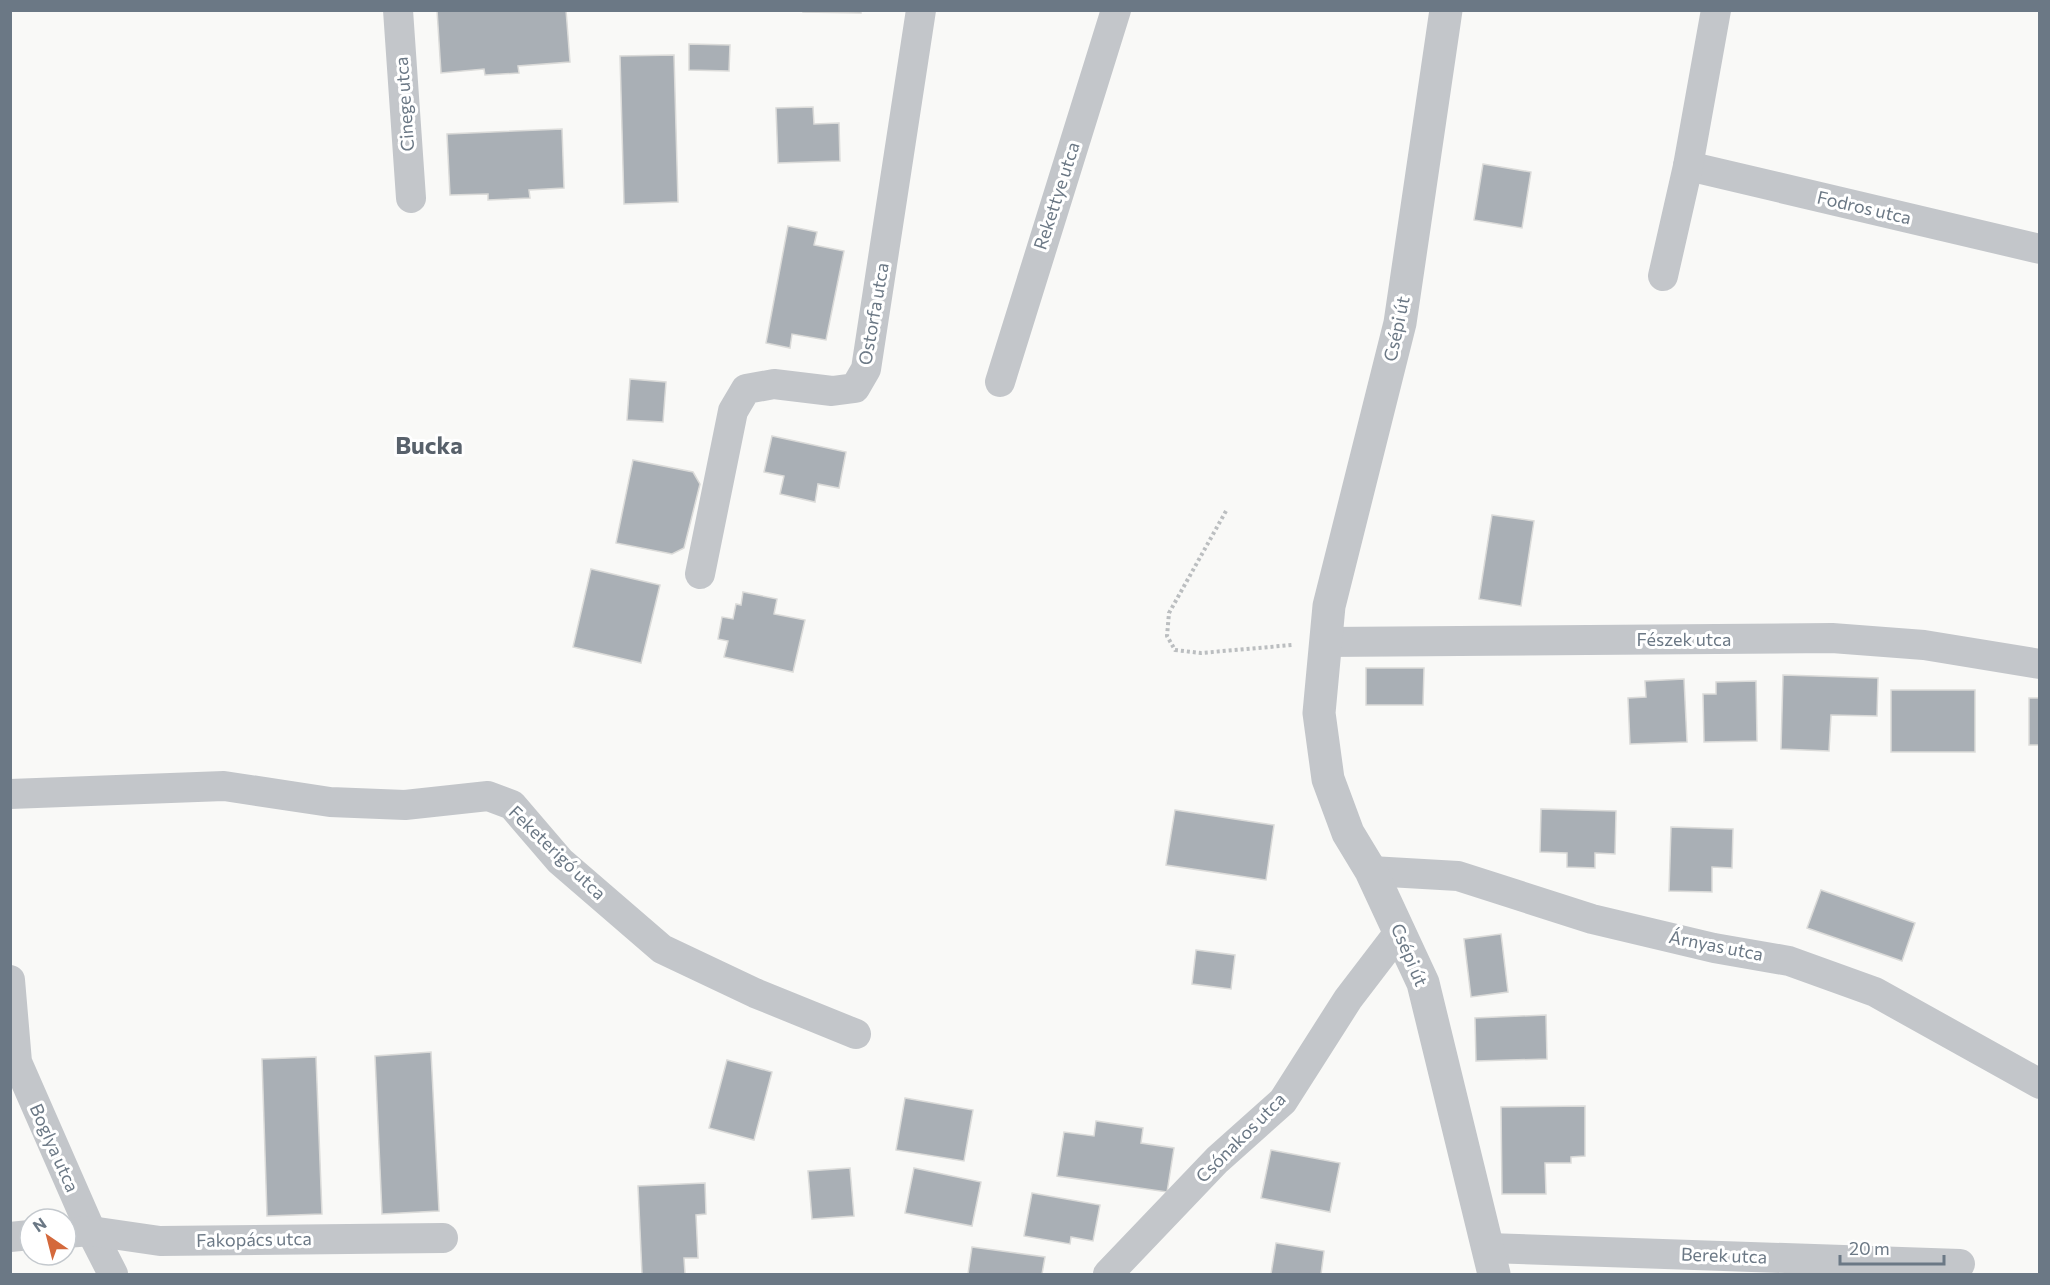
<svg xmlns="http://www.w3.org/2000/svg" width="2050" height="1285" font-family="Commissioner,sans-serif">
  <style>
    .building { fill: #a9afb5; stroke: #dbdbd9; stroke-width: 1.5 }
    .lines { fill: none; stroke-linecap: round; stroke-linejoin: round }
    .path { stroke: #bbbec0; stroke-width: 4; stroke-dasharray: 3 3; stroke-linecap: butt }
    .minor { stroke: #c3c6ca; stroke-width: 30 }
    .tertiary { stroke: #c3c6ca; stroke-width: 33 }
    .labels { text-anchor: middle; stroke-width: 6; stroke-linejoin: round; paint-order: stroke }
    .street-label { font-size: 18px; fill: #6b7885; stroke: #fff }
    .district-label { font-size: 24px; font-weight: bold; fill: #58616b; stroke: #fff }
  </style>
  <rect width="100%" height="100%" fill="#f9f9f7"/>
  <g class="building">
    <path d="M437 10H566L570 62 518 66 519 73 485 75 484 69 441 73Z"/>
    <path d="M803 10H861V13L803 12Z"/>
    <path d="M689 44 730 45 729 71 689 70Z"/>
    <path d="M674 55 678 202 624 204 620 56Z"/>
    <path d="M813 107 814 124 839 123 840 161 778 163 776 108Z"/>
    <path d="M562 129 564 188 529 190 530 198 488 200V194L450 195 447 134Z"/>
    <path d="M1483 164 1531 172 1522 228 1474 220Z"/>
    <path d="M788 226 817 232 814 245 844 251 826 340 792 334 790 348 766 343Z"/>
    <path d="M630 379 666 382 663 422 627 420Z"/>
    <path d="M772 436 846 452 839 488 818 484 815 502 780 494 784 476 764 472Z"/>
    <path d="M633 460 693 472 700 484 684 548 672 554 616 543Z"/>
    <path d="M1492 515 1534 521 1521 606 1479 599Z"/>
    <path d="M591 569 660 585 641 663 573 647Z"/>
    <path d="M743 592 777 599 774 614 805 620 793 672 724 657 728 641 718 639 722 617 733 619 736 604 741 605Z"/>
    <path d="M1366 668H1424L1423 705H1366Z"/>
    <path d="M1783 675 1878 678 1877 716 1831 715 1829 751 1781 749Z"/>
    <path d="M1684 679 1687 742 1630 744 1628 698 1646 697 1645 681Z"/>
    <path d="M1756 681 1757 741 1704 742 1703 694H1716V682Z"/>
    <rect x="1891" y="690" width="84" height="62"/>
    <rect x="2029" y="698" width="11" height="47"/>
    <path d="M1541 809 1616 811 1615 854 1595 853V868L1567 867V853L1540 852Z"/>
    <path d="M1175 810 1274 825 1266 880 1166 865Z"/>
    <path d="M1671 827 1733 829 1732 868 1712 867V892L1669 891Z"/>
    <path d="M1821 890 1915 923 1902 961 1807 928Z"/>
    <path d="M1501 934 1508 992 1471 997 1464 939Z"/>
    <path d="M1196 950 1235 955 1231 989 1192 984Z"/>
    <path d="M1546 1015 1547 1059 1476 1061 1475 1018Z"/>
    <path d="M431 1052 439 1211 382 1214 375 1056Z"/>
    <path d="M316 1057 322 1214 267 1216 262 1059Z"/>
    <path d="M727 1060 772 1072 754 1140 709 1128Z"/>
    <path d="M905 1098 973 1110 964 1161 896 1150Z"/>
    <path d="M1585 1106V1156L1571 1157V1163H1545L1546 1194H1502L1501 1107Z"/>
    <path d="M1096 1121 1143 1128 1141 1143 1174 1148 1167 1192 1057 1176 1064 1132 1094 1136Z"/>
    <path d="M1271 1150 1340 1163 1330 1212 1261 1198Z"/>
    <path d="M850 1168 854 1216 812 1219 808 1171Z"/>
    <path d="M914 1168 981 1182 972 1226 905 1213Z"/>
    <path d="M705 1183 706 1214 696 1215 698 1258H684L685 1274H642L638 1186Z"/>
    <path d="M1032 1193 1100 1205 1093 1241 1071 1237 1070 1244 1024 1236Z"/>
    <path d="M1276 1243 1324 1251 1321 1274H1271Z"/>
    <path d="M972 1247 1045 1257 1042 1274H968Z"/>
  </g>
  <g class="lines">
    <path class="path" d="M1226 511 1169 613 1167 636 1175 650 1201 653 1292 645"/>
    <g class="minor">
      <path d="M398 10 411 198"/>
      <path d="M1688 166 2040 249"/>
      <path d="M1663 276 1688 166 1716 10"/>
      <path d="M1000 382 1116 10"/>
      <path d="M700 574 733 411 746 389 774 384 832 391 855 388 866 369 921 10"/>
      <path d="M1326 642 1832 638 1924 645 2040 664"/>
      <path d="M10 794 224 786 330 802 405 805 488 796 512 805 560 861 662 949 755 993 856 1034"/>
      <path d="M1371 871 1458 876 1592 919 1714 948 1789 961 1875 992 2040 1084"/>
      <path d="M10 980 17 1062 91 1231 113 1274"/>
      <path d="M66 1233 91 1231 160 1241 443 1238"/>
      <path d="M10 1237 30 1235"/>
      <path d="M1488 1248 1960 1264"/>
      <path d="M1108 1274 1217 1160 1283 1101 1348 999 1400 931"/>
    </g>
    <path class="tertiary" d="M1446 10 1400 323 1329 606 1319 713 1328 779 1348 833 1371 871 1423 983 1494 1274"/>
  </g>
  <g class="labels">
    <g class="street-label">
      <text transform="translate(405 104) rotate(-94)" y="6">Cinege utca</text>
      <text transform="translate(1057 196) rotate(-72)" y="6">Rekettye utca</text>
      <text transform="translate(1864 208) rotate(13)" y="6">Fodros utca</text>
      <text transform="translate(874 314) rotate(-80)" y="6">Ostorfa utca</text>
      <text transform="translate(1397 329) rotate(-78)" y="6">Csépi út</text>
      <text x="1684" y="646">Fészek utca</text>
      <text transform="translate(557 853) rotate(44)" y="6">Feketerigó utca</text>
      <text transform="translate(1716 946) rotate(11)" y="6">Árnyas utca</text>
      <text transform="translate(1409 955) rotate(67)" y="6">Csépi út</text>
      <text transform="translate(1241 1138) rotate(-45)" y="6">Csónakos utca</text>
      <text transform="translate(54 1148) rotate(66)" y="6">Boglya utca</text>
      <text transform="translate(254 1240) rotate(-1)" y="6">Fakopács utca</text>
      <text transform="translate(1724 1256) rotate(2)" y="6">Berek utca</text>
    </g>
    <g class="district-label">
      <text x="429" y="454">Bucka</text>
    </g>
  </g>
  <rect width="2050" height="1285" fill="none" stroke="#6b7885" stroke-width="24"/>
  <g transform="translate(48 1237) rotate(325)"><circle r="28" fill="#ffffff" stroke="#c4c9ce" stroke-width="1.5"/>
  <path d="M0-4.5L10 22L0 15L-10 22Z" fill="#d4693c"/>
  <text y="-9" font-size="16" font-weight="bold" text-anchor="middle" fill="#6b7885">N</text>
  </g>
  <path d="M1840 1255v9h104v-9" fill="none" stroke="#6b7885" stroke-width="3"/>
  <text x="1849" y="1255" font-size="18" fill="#6b7885" stroke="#ffffff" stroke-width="4.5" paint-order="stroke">20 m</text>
</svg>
